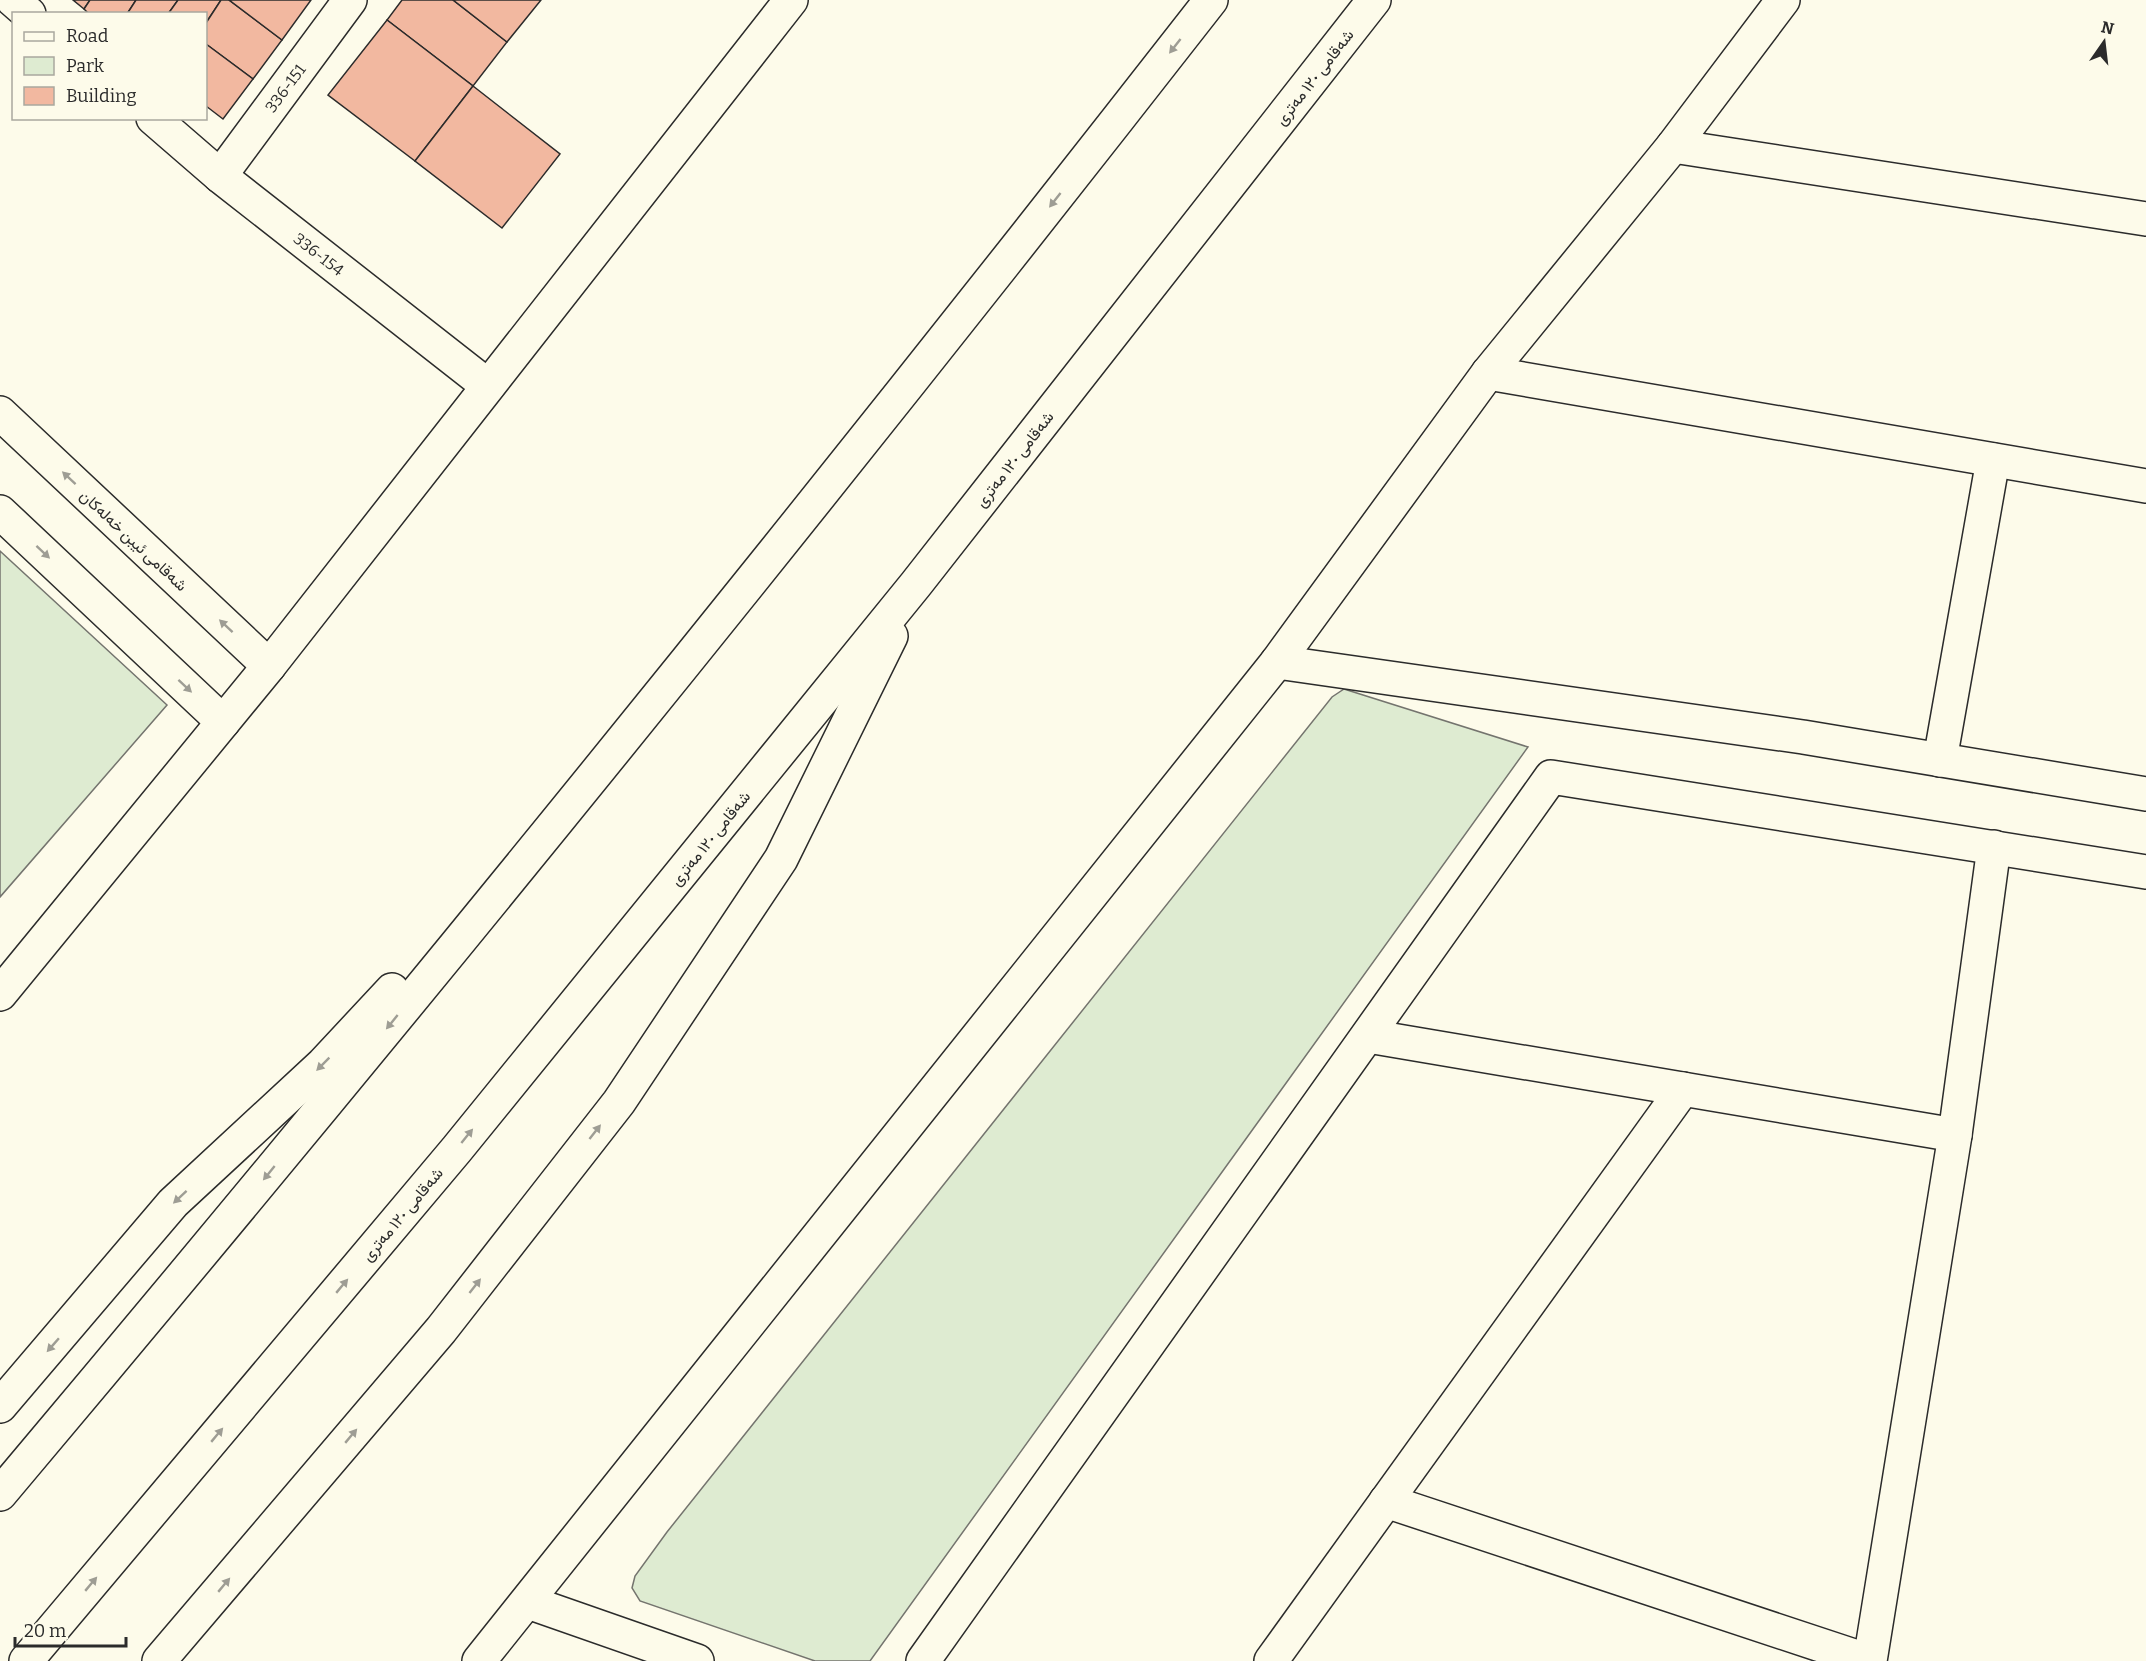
<svg xmlns="http://www.w3.org/2000/svg" width="2146" height="1661" font-family="Bitter,Vazirmatn,serif">
  <style>
    .green { fill: #deebd1; stroke: #74746e; stroke-width: 1.5 }
    .building { fill: #f2b8a0; stroke: #2b2b2b; stroke-width: 1.5 }
    .lines { fill: none; stroke-linecap: round; stroke-linejoin: round }
    .street-casing { stroke: #2b2b2b; stroke-width: 36 }
    .secondary-casing { stroke: #2b2b2b; stroke-width: 36 }
    .highway-casing { stroke: #2b2b2b; stroke-width: 36 }
    .street { stroke: #fdfbea; stroke-width: 33 }
    .secondary { stroke: #fdfbea; stroke-width: 33 }
    .highway { stroke: #fdfbea; stroke-width: 33 }
    .oneway { fill: #9e9d94 }
    .labels { text-anchor: middle; stroke-width: 4.5; stroke-linejoin: round; paint-order: stroke }
    .street-label { font-size: 16px; fill: #2b2b2b; stroke: #fdfbea }
  </style>
  <rect width="100%" height="100%" fill="#fdfbea"/>
  <g class="green">
    <path d="M0 551 167 705 0 897Z"/>
    <path d="M1344 689 1528 747 870 1661H815L640 1601 632 1588 635 1576 667 1532 1332 697Z"/>
  </g>
  <g class="building">
    <path d="M73 0H90L84 9Z"/>
    <path d="M90 0H136L127 14H89L84 9Z"/>
    <path d="M136 0H178L168 14H127Z"/>
    <path d="M178 0H221L206 23V14H168Z"/>
    <path d="M221 0H229L282 40 253 79 206 44V23Z"/>
    <path d="M229 0H311L282 40Z"/>
    <path d="M402 0H453L507 42 473 86 387 20Z"/>
    <path d="M453 0H541L507 42Z"/>
    <path d="M387 20 473 86 415 161 328 95Z"/>
    <path d="M206 44 253 79 223 119 206 106Z"/>
    <path d="M473 86 560 154 502 228 415 161Z"/>
  </g>
  <g class="lines">
    <g class="street-casing">
      <g id="street">
        <path d="M13 0 29 14"/>
        <path d="M153 118 220 176 488 386"/>
        <path d="M1673 146 2146 219"/>
        <path d="M220 176 350 0"/>
        <path d="M1488 373 2146 486"/>
        <path d="M1277 662 1803 737 2146 794"/>
        <path d="M1940 760 1993 460"/>
        <path d="M1368 1036 1955 1135"/>
        <path d="M1386 1501 1869 1661"/>
        <path d="M528 1602 697 1661"/>
        <path d="M923 1661 1551 777 2146 872"/>
        <path d="M1271 1661 1683 1089"/>
        <path d="M1870 1661 1955 1135 1994 847"/>
      </g>
    </g>
    <g class="secondary-casing">
      <g id="secondary">
        <path d="M0 413 269 666"/>
        <path d="M0 512 223 722"/>
        <path d="M0 994 269 666 791 0"/>
        <path d="M479 1661 1277 662 1488 373 1673 146 1783 0"/>
      </g>
    </g>
    <g class="highway-casing">
      <g id="highway">
        <path d="M0 1406 173 1203 323 1064 392 990"/>
        <path d="M0 1494C413 1004 816 506 1211 0"/>
        <path d="M26 1661 457 1149 916 584 1374 0"/>
        <path d="M159 1661 441 1330 619 1102 781 859 891 636"/>
      </g>
    </g>
    <use href="#street" class="street"/>
    <use href="#secondary" class="secondary"/>
    <use href="#highway" class="highway"/>
  </g>
  <defs><path id="oneway-solid" d="M-6-.8H1V-3.2L6.5 0L1 3.2V.8H-6Z" transform="scale(1.5)"/></defs>
  <g class="oneway">
    <use href="#oneway-solid" transform="translate(1175 46) rotate(128)"/>
    <use href="#oneway-solid" transform="translate(1055 200) rotate(128)"/>
    <use href="#oneway-solid" transform="translate(69 478) rotate(-137)"/>
    <use href="#oneway-solid" transform="translate(43 552) rotate(43)"/>
    <use href="#oneway-solid" transform="translate(226 626) rotate(-137)"/>
    <use href="#oneway-solid" transform="translate(185 686) rotate(43)"/>
    <use href="#oneway-solid" transform="translate(392 1022) rotate(129)"/>
    <use href="#oneway-solid" transform="translate(323 1064) rotate(135)"/>
    <use href="#oneway-solid" transform="translate(595 1132) rotate(-52)"/>
    <use href="#oneway-solid" transform="translate(467 1136) rotate(-51)"/>
    <use href="#oneway-solid" transform="translate(269 1173) rotate(129)"/>
    <use href="#oneway-solid" transform="translate(180 1197) rotate(137)"/>
    <use href="#oneway-solid" transform="translate(342 1286) rotate(-50)"/>
    <use href="#oneway-solid" transform="translate(475 1286) rotate(-52)"/>
    <use href="#oneway-solid" transform="translate(53 1345) rotate(131)"/>
    <use href="#oneway-solid" transform="translate(217 1435) rotate(-50)"/>
    <use href="#oneway-solid" transform="translate(351 1436) rotate(-50)"/>
    <use href="#oneway-solid" transform="translate(91 1584) rotate(-50)"/>
    <use href="#oneway-solid" transform="translate(224 1585) rotate(-50)"/>
  </g>
  <g class="labels">
    <g class="street-label">
      <text transform="translate(1314 77) rotate(-52)" y="6">شەقامی ١٢٠ مەتری</text>
      <text transform="translate(285 88) rotate(-53)" y="6">336-151</text>
      <text transform="translate(319 254) rotate(38)" y="6">336-154</text>
      <text transform="translate(1014 459) rotate(-52)" y="6">شەقامی ١٢٠ مەتری</text>
      <text transform="translate(134 540) rotate(43)" y="6">شەقامی ئیبن خەلەکان</text>
      <text transform="translate(710 838) rotate(-51)" y="6">شەقامی ١٢٠ مەتری</text>
      <text transform="translate(402 1214) rotate(-50)" y="6">شەقامی ١٢٠ مەتری</text>
    </g>
  </g>
  <rect x="12" y="12" width="195" height="108" fill="#fdfbea" stroke="#a9a89e" stroke-width="1.5"/>
  <rect x="24" y="32" width="30" height="9" fill="#fdfbea" stroke="#a9a89e" stroke-width="1.5"/>
  <text x="66" y="42" font-size="18" fill="#2b2b2b">Road</text>
  <rect x="24" y="57" width="30" height="18" fill="#deebd1" stroke="#a9a89e" stroke-width="1.5"/>
  <text x="66" y="72" font-size="18" fill="#2b2b2b">Park</text>
  <rect x="24" y="87" width="30" height="18" fill="#f2b8a0" stroke="#a9a89e" stroke-width="1.5"/>
  <text x="66" y="102" font-size="18" fill="#2b2b2b">Building</text>
  <g transform="translate(2104 42) rotate(14)" stroke="#fdfbea" stroke-width="4.5" paint-order="stroke">
  <path d="M0-4.5L10 22L0 15L-10 22Z" fill="#2b2b2b"/>
  <text y="-9" font-size="16" font-weight="bold" text-anchor="middle" fill="#2b2b2b">N</text>
  </g>
  <path d="M15 1637v9h111v-9" fill="none" stroke="#2b2b2b" stroke-width="3"/>
  <text x="24" y="1637" font-size="18" fill="#2b2b2b" stroke="#fdfbea" stroke-width="4.5" paint-order="stroke">20 m</text>
</svg>
